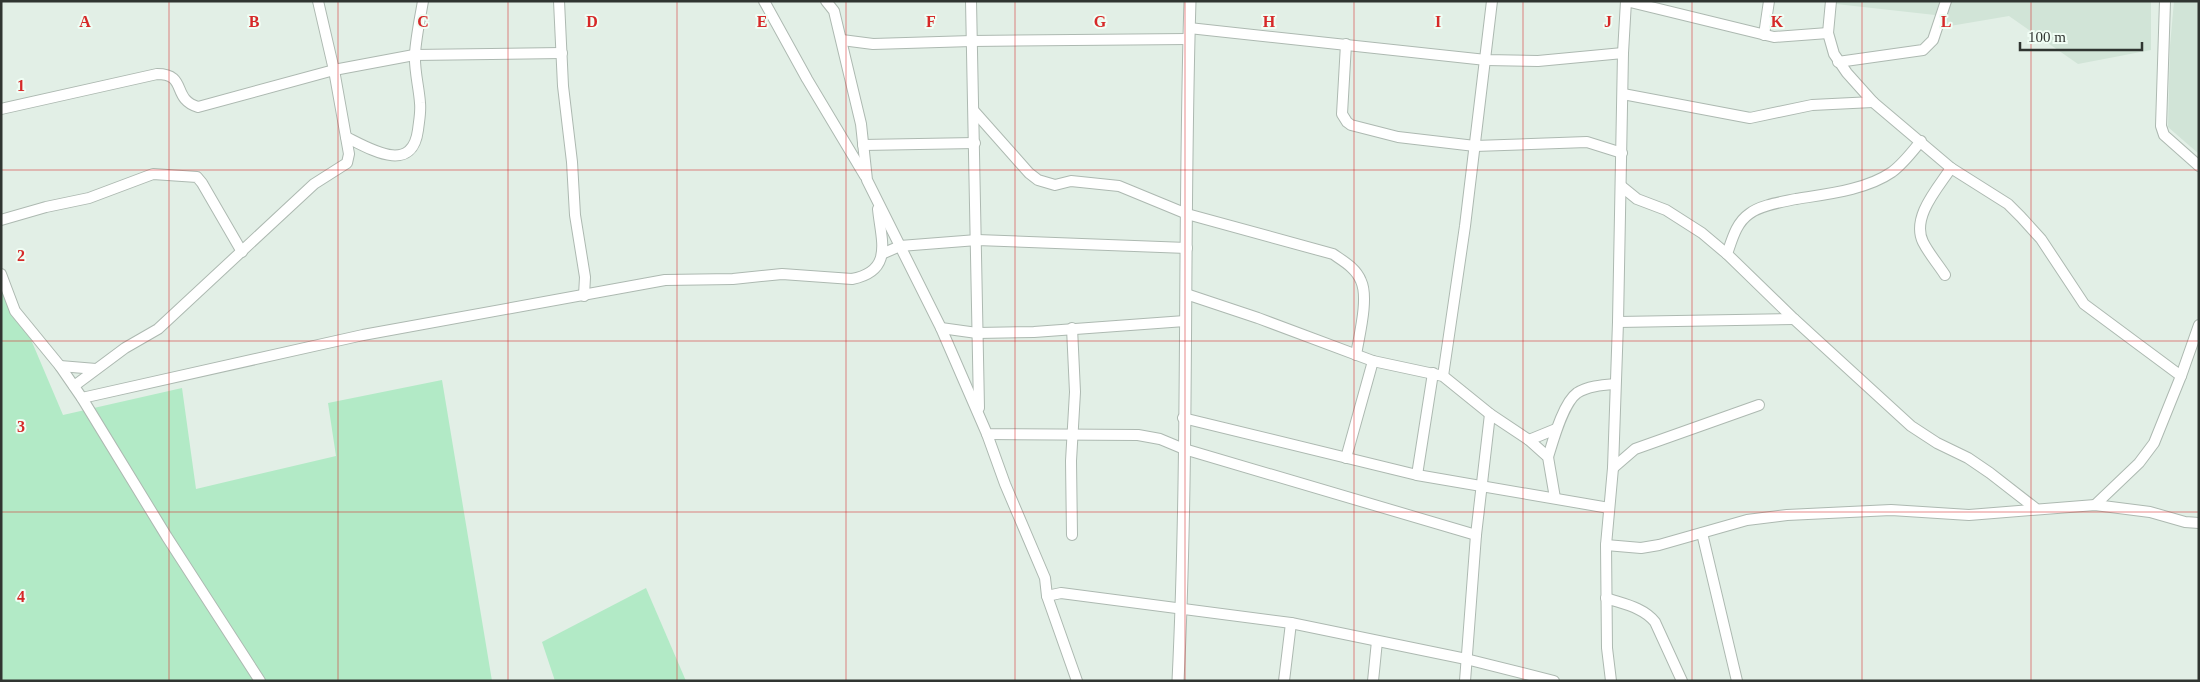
<svg xmlns="http://www.w3.org/2000/svg" width="2200" height="682" font-family="Georgia,serif">
  <style>
    .built { fill: #d1e4d7 }
    .green { fill: #b2eac6 }
    .lines { fill: none; stroke-linecap: round; stroke-linejoin: round }
    .minor-casing { stroke: #adb9b1; stroke-width: 12 }
    .tertiary-casing { stroke: #adb9b1; stroke-width: 13 }
    .minor { stroke: #fff; stroke-width: 10 }
    .tertiary { stroke: #fff; stroke-width: 11 }
    .grid { fill: none; stroke: #d62828; stroke-width: 1; stroke-opacity: 0.55 }
    .grid-label { font-size: 16px; text-anchor: middle; font-weight: bold; fill: #d62828; stroke: #f0fdf4; stroke-width: 4; stroke-linejoin: round; paint-order: stroke }
  </style>
  <rect width="100%" height="100%" fill="#e2efe6"/>
  <g class="built">
    <path d="M1835 1H2151V50L2078 64 2009 16 1950 26 1935 15 1836 4Z"/>
    <path d="M2174 1H2199V154L2168 127 2170 46Z"/>
  </g>
  <g class="green">
    <path d="M1 269 63 415 182 388 196 489 336 456 328 403 442 380 492 681H1Z"/>
    <path d="M646 588 686 681H555L542 642Z"/>
  </g>
  <g class="lines">
    <g class="minor-casing">
      <g id="minor">
        <path d="M559 1 563 86 572 162 575 215 585 277 584 296"/>
        <path d="M764 1 807 79 865 176"/>
        <path d="M826 1 834 11 861 124 867 180 941 328 987 434 1138 435 1160 439 1184 449 1476 535"/>
        <path d="M971 1 979 408"/>
        <path d="M1831 1 1828 33 1834 54 1847 73 1873 102 1951 168 2008 204 2021 217 2041 239 2084 304 2181 376"/>
        <path d="M2165 1 2161 126 2164 135 2199 166"/>
        <path d="M1189 28 1486 60 1538 61 1623 53"/>
        <path d="M1764 35 1769 1"/>
        <path d="M842 40 873 44 972 41 1188 39"/>
        <path d="M1346 44 1342 114 1347 122 1351 125 1398 137 1475 146 1587 142 1622 153"/>
        <path d="M1838 62 1923 50 1933 40 1946 1"/>
        <path d="M1623 94 1750 118 1812 105 1873 102"/>
        <path d="M1 109 157 74C188 74 171 99 198 107L334 70 414 55 562 53"/>
        <path d="M974 111 1029 173 1038 180 1055 185 1071 181 1119 186 1187 214 1333 254C1343 261 1356 268 1361 281 1369 298 1359 336 1356 355"/>
        <path d="M346 137C370 149 412 175 418 130 419 121 421 112 420 103 419 87 414 70 415 54 416 37 420 19 423 1"/>
        <path d="M863 145 975 143"/>
        <path d="M1621 186 1637 199 1666 210 1702 233 1727 254 1794 319 1911 426 1937 443 1968 458 1990 473 2035 508"/>
        <path d="M1 220 46 207 89 198 153 174 197 177 202 183 242 252"/>
        <path d="M884 253 900 246 977 240 1187 248"/>
        <path d="M1727 254C1732 240 1736 223 1749 214 1760 205 1782 202 1796 199 1827 194 1866 190 1892 172 1903 164 1912 152 1921 141"/>
        <path d="M1 274 15 311 60 366 82 398 167 537 260 681"/>
        <path d="M1945 275C1938 264 1929 254 1923 242 1911 217 1938 188 1951 168"/>
        <path d="M1186 294 1258 318 1373 361 1443 376 1490 414 1529 440 1548 457 1555 498"/>
        <path d="M1618 322 1794 319"/>
        <path d="M941 328 977 333 1034 332 1185 321"/>
        <path d="M60 366 96 369"/>
        <path d="M1443 376 1465 226 1492 1"/>
        <path d="M74 386 125 348 158 329 314 184 347 163 349 154 334 70 318 1"/>
        <path d="M82 398 363 335 665 280 733 279 782 274 852 279C894 271 881 240 878 209"/>
        <path d="M1183 418 1417 475 1609 508"/>
        <path d="M987 434 1005 484 1045 578 1047 596 1077 681"/>
        <path d="M1529 440 1556 429"/>
        <path d="M1548 457C1553 441 1563 403 1577 393 1588 386 1603 385 1615 384"/>
        <path d="M1346 458 1373 361"/>
        <path d="M1613 468 1635 449 1759 405"/>
        <path d="M1417 475 1433 373"/>
        <path d="M2095 505 2139 463 2154 443 2181 376 2199 325"/>
        <path d="M1702 533 1737 681"/>
        <path d="M1072 535 1071 461 1075 392 1072 328"/>
        <path d="M1606 545 1641 548 1659 545 1747 520 1787 515 1891 510 1969 515 2095 505 2150 512 2185 522 2199 523"/>
        <path d="M1047 596 1061 593 1291 623 1466 659 1554 681"/>
        <path d="M1606 598C1623 604 1643 607 1655 622L1682 681"/>
        <path d="M1284 681 1291 623"/>
        <path d="M1373 681 1377 641"/>
        <path d="M1465 681 1476 535 1490 414"/>
        <path d="M1611 681 1607 648 1606 545 1613 468 1618 322 1623 53 1626 1 1774 37 1828 33"/>
      </g>
    </g>
    <g class="tertiary-casing">
      <path id="tertiary" d="M1178 681C1189 454 1183 228 1190 1"/>
    </g>
    <use href="#minor" class="minor"/>
    <use href="#tertiary" class="tertiary"/>
  </g>
  <path class="grid" d="M169 1V681M338 1V681M508 1V681M677 1V681M846 1V681M1015 1V681M1185 1V681M1354 1V681M1523 1V681M1692 1V681M1862 1V681M2031 1V681M1 170H2199M1 341H2199M1 512H2199"/>
  <g class="grid-label">
    <text x="85" y="27">A</text>
    <text x="254" y="27">B</text>
    <text x="423" y="27">C</text>
    <text x="592" y="27">D</text>
    <text x="762" y="27">E</text>
    <text x="931" y="27">F</text>
    <text x="1100" y="27">G</text>
    <text x="1269" y="27">H</text>
    <text x="1438" y="27">I</text>
    <text x="1608" y="27">J</text>
    <text x="1777" y="27">K</text>
    <text x="1946" y="27">L</text>
    <text x="21" y="91">1</text>
    <text x="21" y="261">2</text>
    <text x="21" y="432">3</text>
    <text x="21" y="602">4</text>
  </g>
  <rect width="2200" height="682" fill="none" stroke="#303531" stroke-width="5"/>
  <path d="M2020 42v8h122v-8" fill="none" stroke="#303531" stroke-width="2.5"/>
  <text x="2028" y="42" font-size="15" fill="#303531" stroke="#f0fdf4" stroke-width="4" paint-order="stroke">100 m</text>
</svg>
